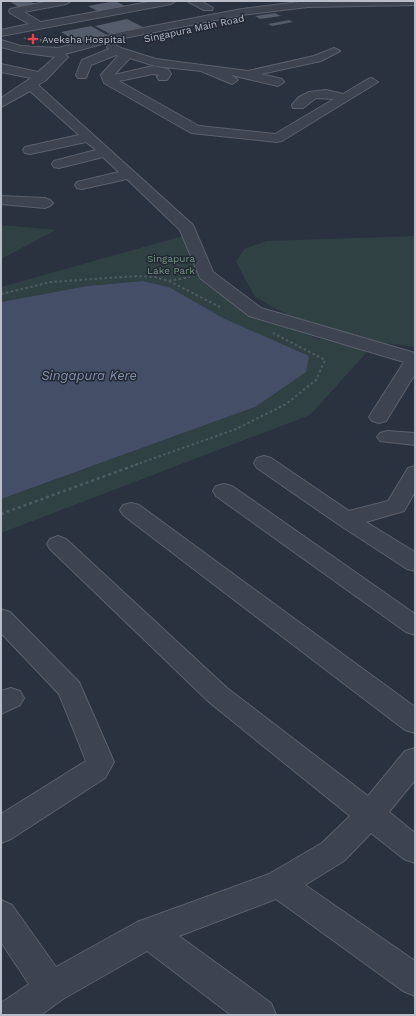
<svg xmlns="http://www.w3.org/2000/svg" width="416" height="1016" font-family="'Work Sans',sans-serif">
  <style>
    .green { fill: #304144 }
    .water { fill: #444f67 }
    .building { fill: #555c6c }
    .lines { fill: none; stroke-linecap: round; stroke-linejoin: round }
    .minor-casing { stroke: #5b616c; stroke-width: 2 }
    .path-far1 { stroke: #4e5c61; stroke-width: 2; stroke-dasharray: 2.5 2.5; stroke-linecap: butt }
    .path { stroke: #4e5c61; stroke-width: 2.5; stroke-dasharray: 3 3; stroke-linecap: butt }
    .minor { fill: #3d434f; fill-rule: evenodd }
    .health-dot { fill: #e0444e; stroke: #222834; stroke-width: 1.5 }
    .labels { text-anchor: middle; stroke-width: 3; stroke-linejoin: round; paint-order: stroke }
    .far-street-label { font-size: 10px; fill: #babec9; stroke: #222834 }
    .far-poi-label { font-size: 10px; fill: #babec9; stroke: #222834; text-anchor: start }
    .far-park-label { font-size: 10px; fill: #749780; stroke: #222834 }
    .water-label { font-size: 13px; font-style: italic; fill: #8692ac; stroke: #222834 }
  </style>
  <rect width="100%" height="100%" fill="#2a313f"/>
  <g class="green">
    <path d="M1 225 56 230 1 259Z"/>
    <path d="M183 236 207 283 250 313 316 338 368 351 310 415 1 533V499L255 407 225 319 169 287 143 281 87 286 1 302V287Z"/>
    <path d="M415 236V347L378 342 288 315 255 297 236 262 244 249 267 241Z"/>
  </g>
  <path class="water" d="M143 281 169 287 225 319 309 356 306 372 255 407 1 499V302L87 286Z"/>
  <g class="building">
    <path d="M9 1H30L36 5 20 8Z"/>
    <path d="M115 1 127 7 99 12 88 6Z"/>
    <path d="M275 13 281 16 260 19 255 16Z"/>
    <path d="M127 19 143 27 110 34 95 26Z"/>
    <path d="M289 20 293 22 272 26 268 24Z"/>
    <path d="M91 26 107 35 77 42 61 32Z"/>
    <path d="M35 35 44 41 32 43 23 38Z"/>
  </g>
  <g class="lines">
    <g class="minor-casing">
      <g id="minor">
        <path d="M50 1H71L66 4 24 12 41 22 154 1H176L171 4 1 36V30L29 24 10 13 9 11 10 9Z"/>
        <path d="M187 1H201L213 8 212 10H204Z"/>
        <path d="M307 1H415V5L308 7 242 15 124 38 65 54 68 57 66 59 46 80 38 85 193 225 213 272 261 308 415 353V374L386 421 379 423 372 421 369 417 404 362 249 316 200 278 180 230 127 179 82 189 77 188 75 185 77 182 119 172 103 157 59 168 54 167 52 164 54 161 96 150 86 142 30 154 25 153 23 150 25 147 79 135 30 91 1 107V98L31 78 1 72V64L38 72 55 57 20 52 1 47V40L21 46 58 48 122 32 242 9Z"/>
        <path d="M112 43 121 48 156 59 248 71 314 56 334 48 340 51 321 61 261 74 282 79 284 82 278 86 231 75 238 80 232 84 201 71 155 66 130 58 114 75 153 66 168 69 171 74 167 80H159L157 77 159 75 153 74 119 81 199 126 275 134 334 99 316 98 303 108H293L292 105 299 97 309 92 326 90 343 94 368 79 372 78 378 82 282 141 277 142 191 133 104 83 101 75 118 56 116 55 91 65 86 78H78L76 75 82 60 109 49 106 46Z"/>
        <path d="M1 196 45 198 50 200 53 203 50 206 45 208 1 204Z"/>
        <path d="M387 431 415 433V445L380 441 377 437 380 433Z"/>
        <path d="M264 456 271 458 349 511 388 501 408 468 415 466V492L404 511 366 522 415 552V571L407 569 338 524 257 468 254 463 257 458Z"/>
        <path d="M224 484 232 486 415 614V635L406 632 216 496 213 491 216 486Z"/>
        <path d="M131 503 139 505 415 707V733L405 730 123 515 120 510 123 505Z"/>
        <path d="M58 536 66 539 227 688 368 796 405 751 415 748V780L389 812 415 833V863L404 859 371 833 344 861 305 885 415 961V996L403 991 276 899 179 936 271 1003 276 1015H231L147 951 63 999 41 1015H1V1003L29 984 1 942V900L12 905 56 967 137 922 269 874 322 843 350 816 209 702 50 549 47 544 50 539Z"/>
        <path d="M1 609 10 612 79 682 114 762 105 778 11 839 1 843V814L86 761 59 694 1 633Z"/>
        <path d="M11 688 20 691 24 698 20 705 1 714V691Z"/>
      </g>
    </g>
    <g class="path-far1">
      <path d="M169 281 222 308"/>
      <path d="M1 294 51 282 137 276 155 277 169 281 190 277"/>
      <path d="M135 465 236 429 286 404 316 380 325 360 273 333"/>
    </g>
    <path class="path" d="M1 514 138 464"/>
    <use href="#minor" class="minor"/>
  </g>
  <path class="health-dot" d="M31 33h4v4h4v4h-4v4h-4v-4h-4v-4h4z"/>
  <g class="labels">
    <g class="far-street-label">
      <text transform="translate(194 28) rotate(-12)" y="4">Singapura Main Road</text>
    </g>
    <g class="far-poi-label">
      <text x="42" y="43">Aveksha Hospital</text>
    </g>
    <g class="far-park-label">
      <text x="171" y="262">Singapura<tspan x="171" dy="12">Lake Park</tspan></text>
    </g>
    <g class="water-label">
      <text x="89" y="380">Singapura Kere</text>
    </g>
  </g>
  <rect width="416" height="1016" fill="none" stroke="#babec9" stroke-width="4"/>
</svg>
